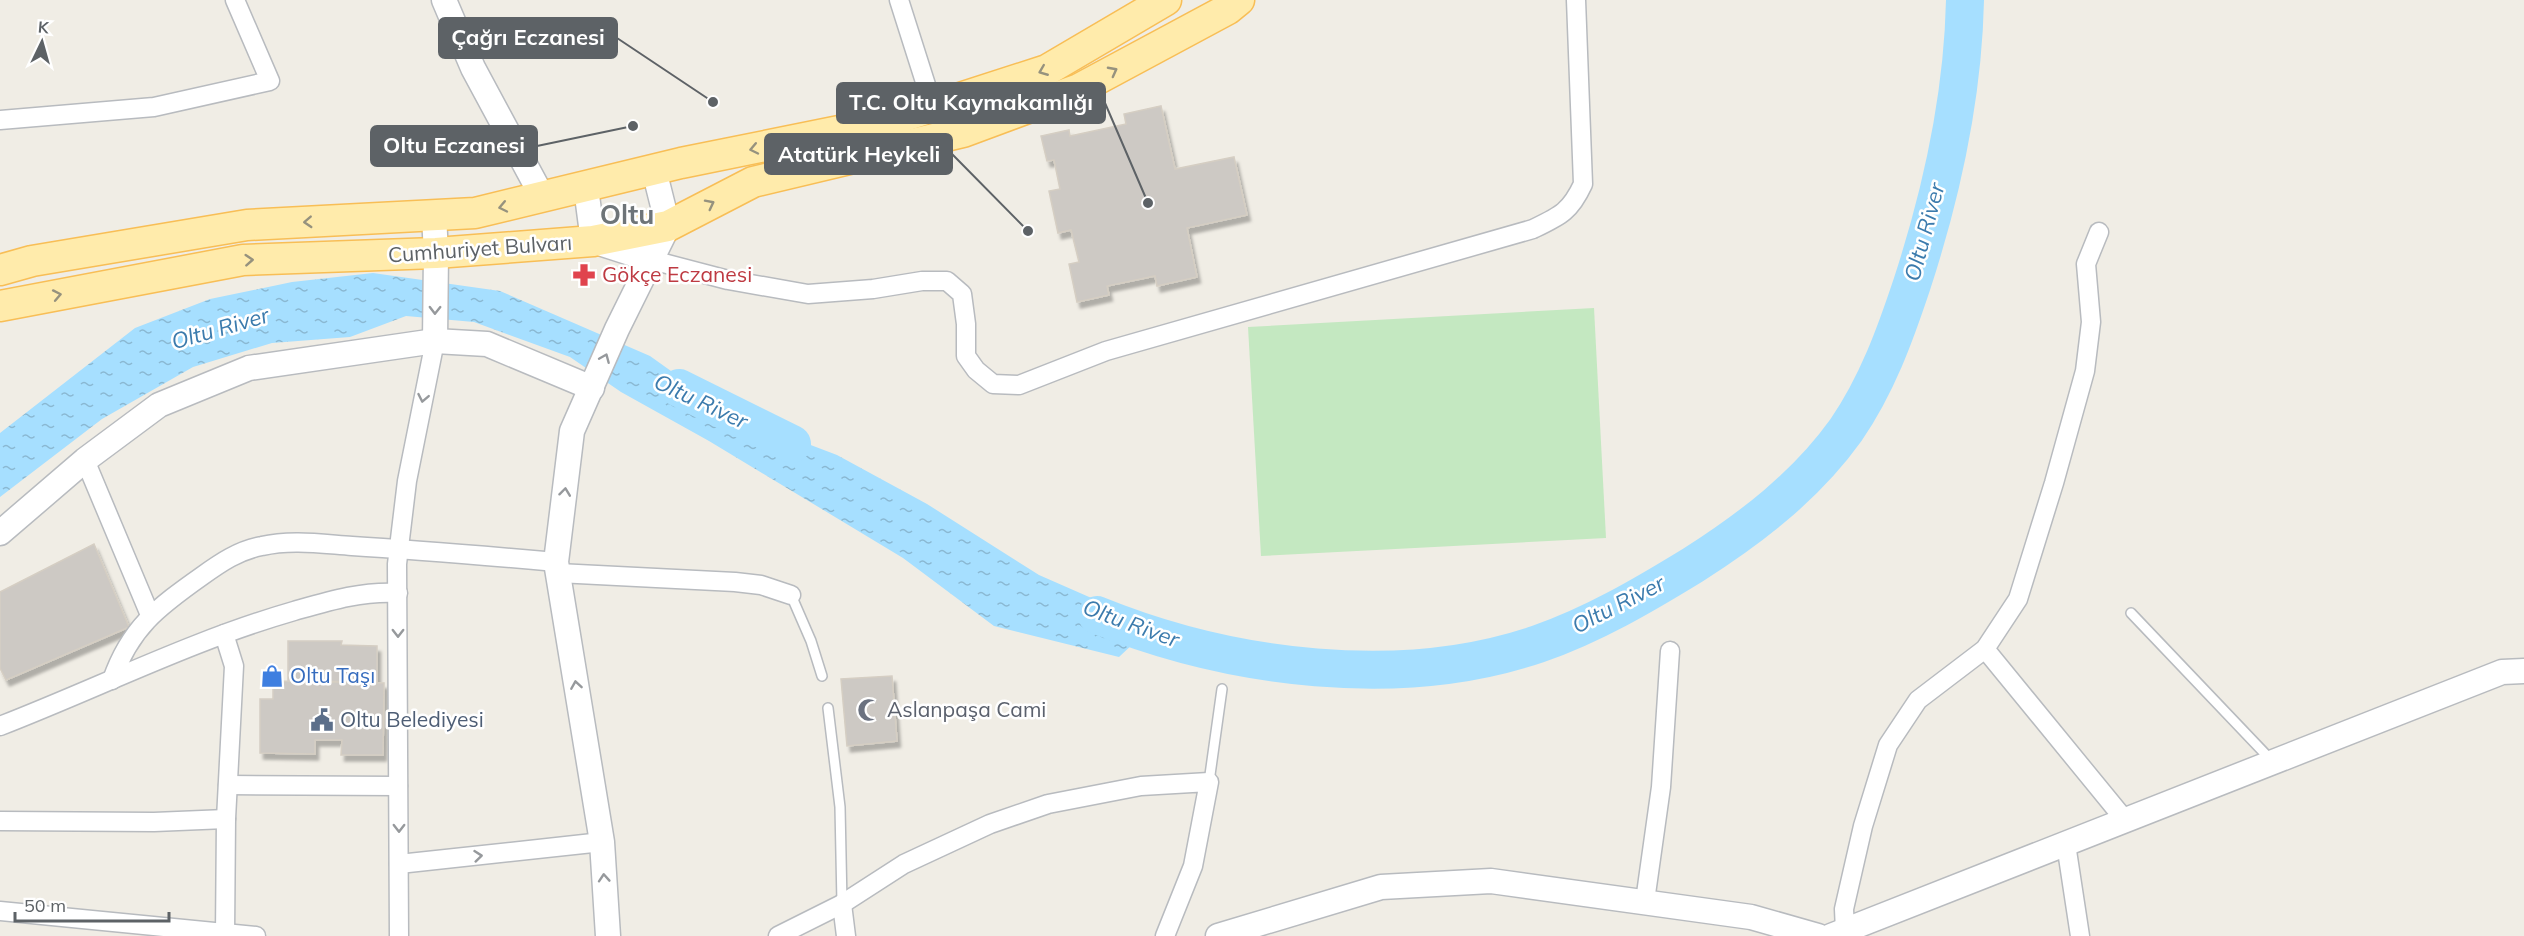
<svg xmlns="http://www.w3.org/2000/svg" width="2524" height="936" font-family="Mulish,sans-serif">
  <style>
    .pitch { fill: #c4e8c1 }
    .water { fill: url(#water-ripples) }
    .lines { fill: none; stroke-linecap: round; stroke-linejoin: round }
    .river { stroke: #a6dfff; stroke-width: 38 }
    .building { fill: #cdc9c4; stroke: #d5cec3; stroke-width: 1.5; filter: url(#shadow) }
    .service-casing { stroke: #b8bbbf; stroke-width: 12 }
    .minor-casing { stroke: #b8bbbf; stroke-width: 21 }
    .tertiary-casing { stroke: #b8bbbf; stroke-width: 27 }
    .primary-casing { stroke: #f8be56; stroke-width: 33 }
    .service { stroke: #fff; stroke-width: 9 }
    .minor { stroke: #fff; stroke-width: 18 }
    .tertiary { stroke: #fff; stroke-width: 24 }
    .primary { stroke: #ffebab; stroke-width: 30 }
    .oneway { stroke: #96927e }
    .oneway2 { stroke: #96999c }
    .labels { text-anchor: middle; stroke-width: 5; stroke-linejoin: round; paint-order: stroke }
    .street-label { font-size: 21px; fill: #5d6266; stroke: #fff }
    .health-label { font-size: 21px; fill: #be3a42; stroke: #fff; text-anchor: start }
    .shop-label { font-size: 21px; fill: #366cbe; stroke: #fff; text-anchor: start }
    .worship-label { font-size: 21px; fill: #5b616d; stroke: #fff; text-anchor: start }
    .service-label { font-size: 21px; fill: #4e5e75; stroke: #fff; text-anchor: start }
    .water-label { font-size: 22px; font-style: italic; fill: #3b7bad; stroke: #fff }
    .district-label { font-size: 27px; font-weight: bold; fill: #6e7478; stroke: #fff }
    .leader { fill: none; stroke: #5d6266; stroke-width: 2 }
    .callout-dot { fill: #5d6266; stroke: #fff; stroke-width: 2 }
    .callout { fill: #5d6266; stroke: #5d6266; stroke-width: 2 }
    .callout-label { font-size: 22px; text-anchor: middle; font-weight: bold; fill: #fff }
  </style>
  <defs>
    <pattern id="water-ripples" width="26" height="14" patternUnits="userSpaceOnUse" patternTransform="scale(1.5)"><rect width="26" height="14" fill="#a6dfff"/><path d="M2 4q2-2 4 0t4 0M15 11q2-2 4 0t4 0" fill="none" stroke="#8ab8d2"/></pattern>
    <filter id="shadow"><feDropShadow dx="3.5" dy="6" stdDeviation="1.5" flood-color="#0004"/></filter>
  </defs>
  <rect width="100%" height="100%" fill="#f0ede5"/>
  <path class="pitch" d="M1594 308 1606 538 1261 556 1248 327Z"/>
  <path class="water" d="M373 273 500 291 650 356 734 416 837 455 927 504 1039 575 1153 625 1119 657 994 626 903 558 709 441 621 392 570 357 474 322 406 316 350 337 272 343 193 367 102 419 0 497V433L135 328 210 299 292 282Z"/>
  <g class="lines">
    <g class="river">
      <path d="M679 388 792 444"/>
      <path d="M1097 615C1230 669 1401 691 1538 644 1593 625 1644 595 1693 565 1751 528 1806 486 1846 430 1877 385 1895 335 1912 284 1942 192 1963 96 1965 0"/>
    </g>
  </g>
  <g class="building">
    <path d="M1161 106 1175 169 1234 157 1247 215 1187 228 1197 277 1157 286 1155 276 1107 286 1109 295 1077 302 1069 264 1079 262 1071 230 1058 233 1049 191 1060 189 1054 160 1047 161 1041 136 1069 130 1070 136 1126 124 1124 114Z"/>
    <path d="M94 544 129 627 6 680 0 668V592Z"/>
    <path d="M288 641H342L341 645 377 646V682L288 681Z"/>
    <path d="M892 676 897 741 847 746 841 679Z"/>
    <path d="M273 681 384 683 383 755H341L342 740H315V754L260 753V699H273Z"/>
  </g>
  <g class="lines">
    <g class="service-casing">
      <g id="service">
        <path d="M791 595 811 641 822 676"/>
        <path d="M2131 613 2272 761"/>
        <path d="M828 708 840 807 842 904"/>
        <path d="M1209 782 1222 689"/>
      </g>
    </g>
    <g class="minor-casing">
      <g id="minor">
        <path d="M899 0 933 107"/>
        <path d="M0 120 154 107 270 81 235 0"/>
        <path d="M652 260 728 280 808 294 873 289 922 281H947L962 294 966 324V356L976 370 993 384 1019 385 1106 351 1533 229C1560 216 1570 212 1583 184L1576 0"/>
        <path d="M85 460 150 615"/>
        <path d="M558 573 735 582 761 585 791 595"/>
        <path d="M224 634 234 666 226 819 225 934"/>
        <path d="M1985 649 2125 820"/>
        <path d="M112 680C130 628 158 607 202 576 220 563 239 550 262 546 291 539 323 544 352 546 420 550 488 556 556 562"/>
        <path d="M0 726C98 688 193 640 294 611 329 601 361 591 398 593"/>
        <path d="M228 785 398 786"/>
        <path d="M0 821 154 822 226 819"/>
        <path d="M2066 844 2080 936"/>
        <path d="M399 864 602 842"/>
        <path d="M1645 901 1661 787 1670 651"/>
        <path d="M842 904 846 936"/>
        <path d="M0 911 256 936"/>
        <path d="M1845 931 1844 909 1863 826 1888 745 1918 700 1985 649 2018 599 2054 483 2085 371 2091 322 2086 264 2099 232"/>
        <path d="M399 936 397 564 407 481 435 341"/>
        <path d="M778 936 842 904 904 864 990 824 1048 804 1141 786 1209 782 1193 866 1165 936"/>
      </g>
    </g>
    <g class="tertiary-casing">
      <g id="tertiary">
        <path d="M444 0 473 68 543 198"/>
        <path d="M586 188 593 241 652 260"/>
        <path d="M434 216 436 253 435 341"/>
        <path d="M0 533 85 460 159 405 249 368 435 341 487 344 592 388"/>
        <path d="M608 936 602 842 556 562 572 431 617 329 668 226 654 170"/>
        <path d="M1218 936 1381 887 1491 881 1751 917 1818 936"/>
        <path d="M1831 936 2502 672 2524 671"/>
      </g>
    </g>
    <g class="primary-casing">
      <g id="primary">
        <path d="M0 270 32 261 247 225 475 213 681 163 889 121 1047 70 1166 0"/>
        <path d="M0 306 243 260 436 253 593 241 668 226 753 182 963 132 1079 89 1228 9 1239 0"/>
      </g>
    </g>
    <use href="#service" class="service"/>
    <use href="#minor" class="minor"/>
    <use href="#tertiary" class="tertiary"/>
    <use href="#primary" class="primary"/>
  </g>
  <defs><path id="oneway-chevron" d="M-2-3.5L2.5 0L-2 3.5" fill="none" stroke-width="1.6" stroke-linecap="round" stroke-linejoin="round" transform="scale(1.5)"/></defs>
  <g class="oneway">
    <use href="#oneway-chevron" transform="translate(1043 71) rotate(158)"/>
    <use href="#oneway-chevron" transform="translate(1113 71) rotate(-28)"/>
    <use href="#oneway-chevron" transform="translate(754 149) rotate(168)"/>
    <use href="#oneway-chevron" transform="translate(710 204) rotate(-27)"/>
    <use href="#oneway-chevron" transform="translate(503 207) rotate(168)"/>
    <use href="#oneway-chevron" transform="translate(308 222) rotate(177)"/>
    <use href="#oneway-chevron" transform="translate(249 260) rotate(-4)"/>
    <use href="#oneway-chevron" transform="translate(57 295) rotate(-11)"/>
  </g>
  <g class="oneway2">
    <use href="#oneway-chevron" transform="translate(435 310) rotate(91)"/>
    <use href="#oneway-chevron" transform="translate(605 358) rotate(-67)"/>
    <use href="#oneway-chevron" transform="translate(423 398) rotate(101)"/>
    <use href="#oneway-chevron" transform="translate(565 492) rotate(-83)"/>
    <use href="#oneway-chevron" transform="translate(398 633) rotate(90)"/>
    <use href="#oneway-chevron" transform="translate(576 685) rotate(-99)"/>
    <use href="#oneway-chevron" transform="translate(399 828) rotate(90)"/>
    <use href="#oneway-chevron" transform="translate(478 856) rotate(-6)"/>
    <use href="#oneway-chevron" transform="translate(604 878) rotate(-94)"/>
  </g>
  <defs>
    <g id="pharmacy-bare" transform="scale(1.8)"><path d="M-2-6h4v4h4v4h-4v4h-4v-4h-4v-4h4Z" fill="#e0444e" stroke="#fff" stroke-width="2.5" paint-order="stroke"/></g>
    <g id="shop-bare" transform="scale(1.8)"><path d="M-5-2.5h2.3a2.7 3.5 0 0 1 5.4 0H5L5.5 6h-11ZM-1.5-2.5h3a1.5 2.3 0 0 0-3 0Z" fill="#3f7fe0" stroke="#fff" stroke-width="2.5" paint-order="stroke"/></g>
    <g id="mosque-bare" transform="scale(1.8)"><path d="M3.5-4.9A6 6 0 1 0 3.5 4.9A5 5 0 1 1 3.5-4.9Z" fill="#6b7280" stroke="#fff" stroke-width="2.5" paint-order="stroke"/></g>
    <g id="civic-bare" transform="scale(1.8)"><path d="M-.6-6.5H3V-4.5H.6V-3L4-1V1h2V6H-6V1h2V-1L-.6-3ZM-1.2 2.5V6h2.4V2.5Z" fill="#5c6f8a" stroke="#fff" stroke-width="2.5" paint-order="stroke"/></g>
  </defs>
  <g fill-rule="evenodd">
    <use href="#pharmacy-bare" x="584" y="275"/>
    <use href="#shop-bare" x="272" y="676"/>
    <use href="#mosque-bare" x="869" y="710"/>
    <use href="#civic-bare" x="322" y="720"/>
  </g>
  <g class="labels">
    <g class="street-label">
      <text transform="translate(480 249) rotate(-4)" y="7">Cumhuriyet Bulvarı</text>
    </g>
    <g class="health-label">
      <text x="602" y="282">Gökçe Eczanesi</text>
    </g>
    <g class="shop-label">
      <text x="290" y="683">Oltu Taşı</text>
    </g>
    <g class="worship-label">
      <text x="887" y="717">Aslanpaşa Cami</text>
    </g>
    <g class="service-label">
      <text x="340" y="727">Oltu Belediyesi</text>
    </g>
    <g class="water-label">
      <text transform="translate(1924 232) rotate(-75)" y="8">Oltu River</text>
      <text transform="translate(220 328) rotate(-16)" y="8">Oltu River</text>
      <text transform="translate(701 401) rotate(25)" y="8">Oltu River</text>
      <text transform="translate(1618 604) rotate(-27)" y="8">Oltu River</text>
      <text transform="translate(1131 623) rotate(20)" y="8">Oltu River</text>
    </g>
    <g class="district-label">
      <text x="627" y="224">Oltu</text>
    </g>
  </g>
  <path class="leader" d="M713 102L617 38M1148 203L1105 103M633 126L537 146M1028 231L952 154"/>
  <g class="callout-dot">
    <circle cx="713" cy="102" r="6"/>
    <circle cx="1148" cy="203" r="6"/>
    <circle cx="633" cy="126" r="6"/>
    <circle cx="1028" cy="231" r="6"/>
  </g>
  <g class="callout">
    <rect x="439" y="18" width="178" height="40" rx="6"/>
    <rect x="837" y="83" width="268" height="40" rx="6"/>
    <rect x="371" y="126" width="166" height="40" rx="6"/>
    <rect x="765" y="134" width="187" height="40" rx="6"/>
  </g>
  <g class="callout-label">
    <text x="528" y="45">Çağrı Eczanesi</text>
    <text x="971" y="110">T.C. Oltu Kaymakamlığı</text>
    <text x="454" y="153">Oltu Eczanesi</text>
    <text x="859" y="162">Atatürk Heykeli</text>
  </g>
  <g transform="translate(42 42) rotate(5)" stroke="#ffffff" stroke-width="4.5" paint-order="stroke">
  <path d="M0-4.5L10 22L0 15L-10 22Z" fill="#5d6266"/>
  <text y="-9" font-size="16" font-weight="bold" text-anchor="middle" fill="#5d6266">K</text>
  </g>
  <path d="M15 912v9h154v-9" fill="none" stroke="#5d6266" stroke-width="3"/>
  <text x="24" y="912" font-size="18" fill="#5d6266" stroke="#ffffff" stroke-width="4.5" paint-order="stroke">50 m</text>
</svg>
